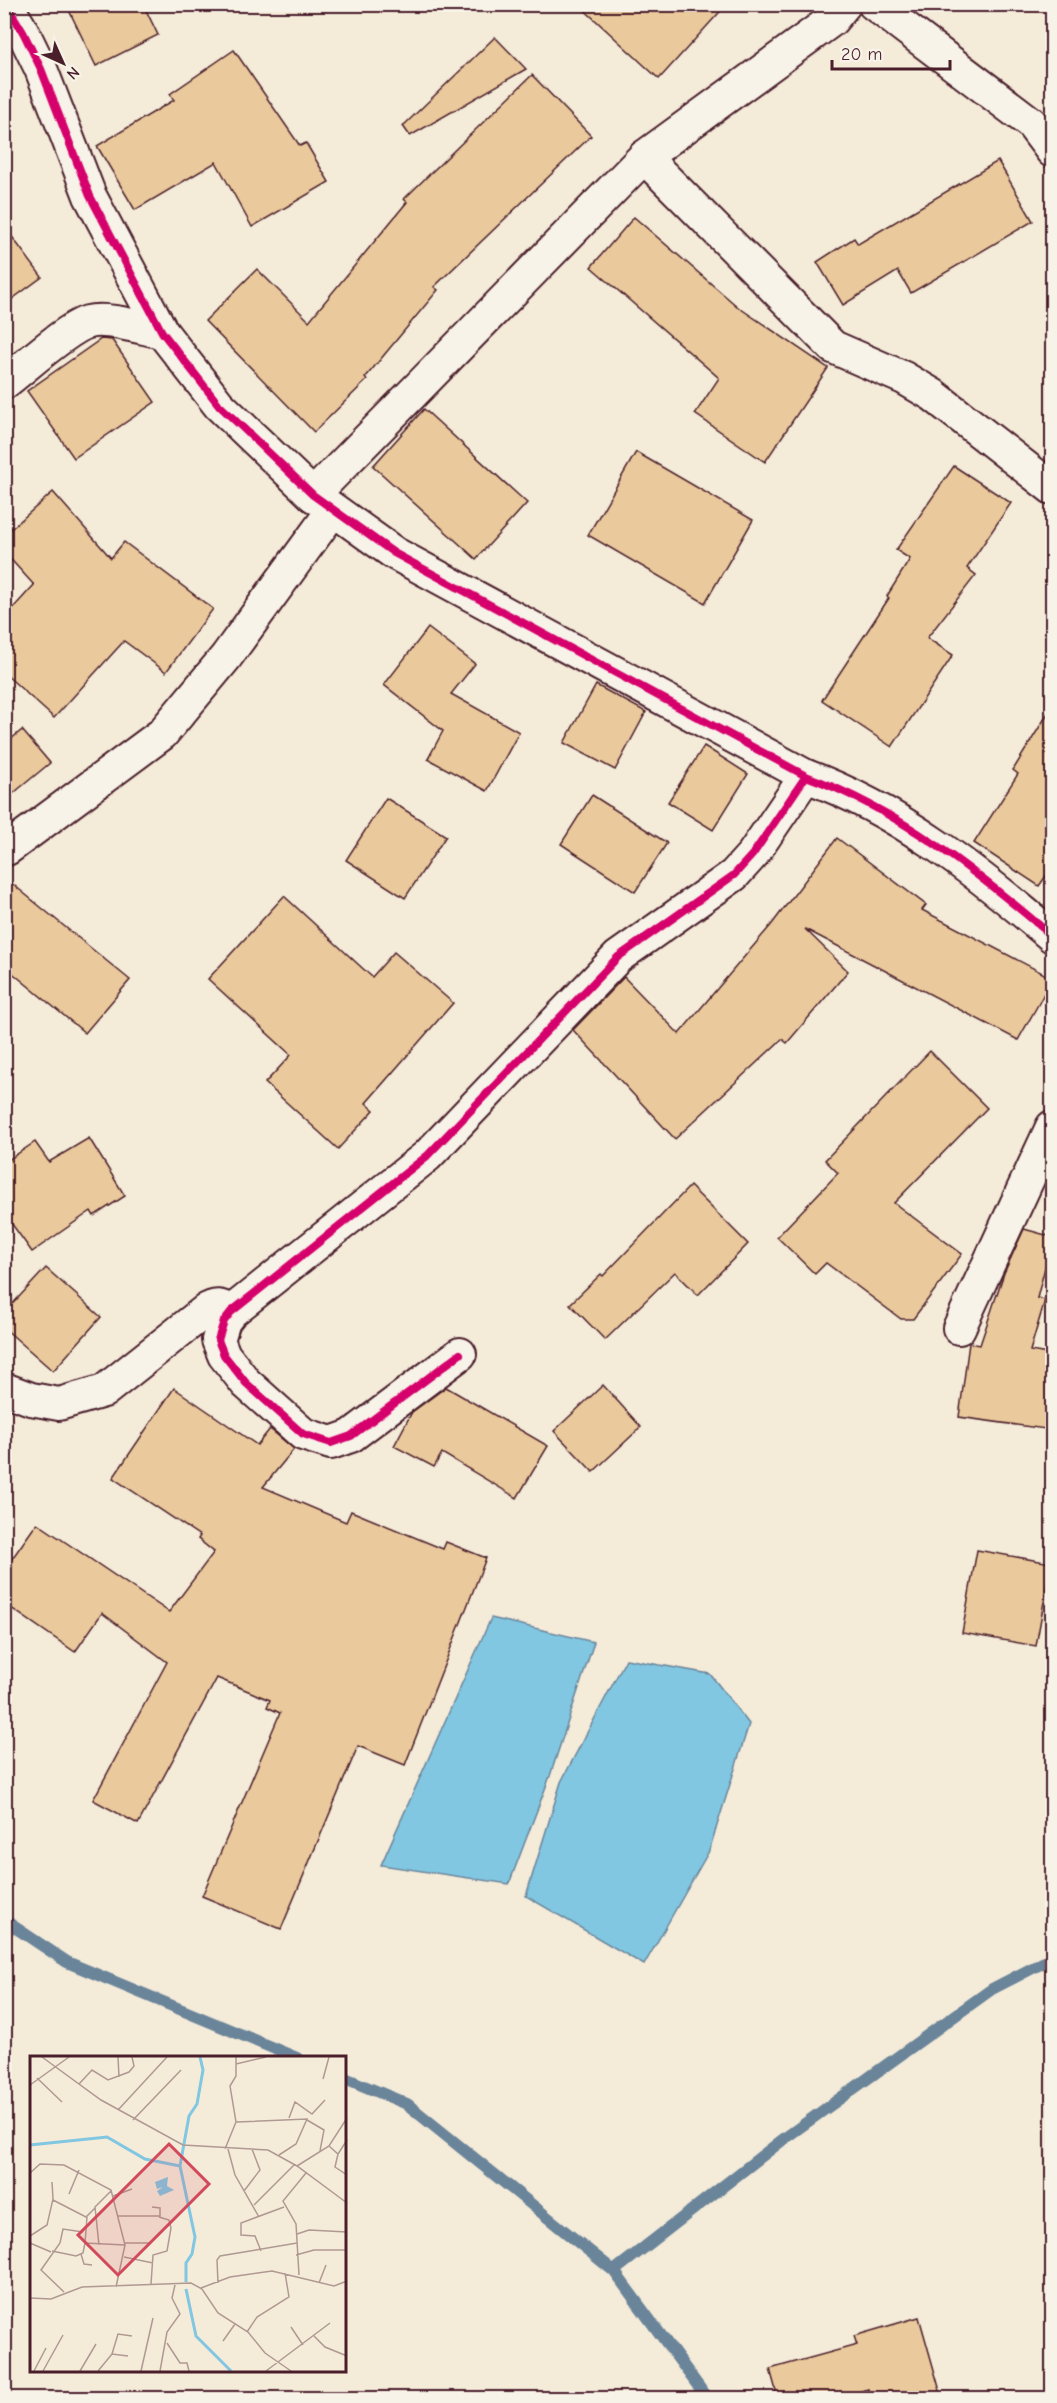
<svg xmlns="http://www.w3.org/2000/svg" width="1057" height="2403" font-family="'Comic Neue',sans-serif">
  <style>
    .water { fill: #81c7e2; stroke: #6b8499; stroke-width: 1.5 }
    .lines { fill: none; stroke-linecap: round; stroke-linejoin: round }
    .stream { stroke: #6b8499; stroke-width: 12 }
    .building { fill: #eac99c; stroke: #4a1f2b; stroke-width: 1.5 }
    .minor-casing { stroke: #4a1f2b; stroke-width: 36 }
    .minor { stroke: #f7f3e8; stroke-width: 32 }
    .cycleway-casing { stroke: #f7f3e8; stroke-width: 11 }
    .cycleway { stroke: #d6006c; stroke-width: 8 }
    .inset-river { fill: none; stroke: #81c7e2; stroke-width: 3 }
    .inset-road { fill: none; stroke: #b09993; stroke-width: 1.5 }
    .view { fill: #d1495b; fill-opacity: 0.15; stroke: #d1495b; stroke-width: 3 }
    .inset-edge { fill: none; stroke: #4a1f2b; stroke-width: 3 }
  </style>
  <rect width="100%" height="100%" fill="#f4ebd9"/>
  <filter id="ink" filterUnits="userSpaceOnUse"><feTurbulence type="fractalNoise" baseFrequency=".0167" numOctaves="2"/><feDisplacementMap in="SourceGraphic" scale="12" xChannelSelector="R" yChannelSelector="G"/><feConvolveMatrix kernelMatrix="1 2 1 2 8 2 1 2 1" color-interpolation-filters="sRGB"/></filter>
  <g filter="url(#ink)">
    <g class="water">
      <path d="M491 1618 594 1642 550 1776 509 1884 381 1865Z"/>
      <path d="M626 1659 710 1674 749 1724 709 1851 644 1965 526 1896 561 1782Z"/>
    </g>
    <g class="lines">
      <g class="stream">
        <path d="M4 1920 67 1962 297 2058"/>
        <path d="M345 2078 407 2104 614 2271 707 2398"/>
        <path d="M614 2271 785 2138 992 1989 1052 1958"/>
      </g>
    </g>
    <g class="building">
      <path d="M66 4H143L158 35 96 66Z"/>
      <path d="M578 4H727L659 79Z"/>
      <path d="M495 37 526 69 410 136 403 126Z"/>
      <path d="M234 50 300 146 306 143 329 182 252 227 216 162 135 210 97 146 174 100 170 94Z"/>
      <path d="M532 75 591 136 434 287 438 290 365 378 367 380 314 432 205 321 257 269 309 321 407 202 404 199Z"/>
      <path d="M998 161 1033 221 911 293 898 271 843 305 817 262 854 238 858 244Z"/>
      <path d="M634 217 738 307 828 368 765 462 695 414 719 378 591 267Z"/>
      <path d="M4 226 42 277 4 305Z"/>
      <path d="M101 339 112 340 155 402 74 458 27 391Z"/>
      <path d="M424 409 527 503 476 559 373 466Z"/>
      <path d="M636 452 753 520 705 603 588 535Z"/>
      <path d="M954 466 1011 503 967 568 976 575 927 638 953 655 892 747 822 700 889 598 887 596 910 559 896 550Z"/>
      <path d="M53 492 111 558 124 542 213 609 166 672 124 641 54 718 4 673V618L34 585 4 552V535Z"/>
      <path d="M428 628 475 664 451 694 519 732 487 791 428 759 443 731 384 685Z"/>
      <path d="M596 685 646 712 615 770 564 743Z"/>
      <path d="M1053 705V866L1039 886 974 843 1018 774 1013 770Z"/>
      <path d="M22 730 50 763 4 801V745Z"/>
      <path d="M704 746 748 774 713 830 668 802Z"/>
      <path d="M592 795 667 843 635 892 561 844Z"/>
      <path d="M386 798 446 836 405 898 346 860Z"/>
      <path d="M837 838 926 905 922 910 1052 978 1039 1003 1018 1040 805 929 848 971 787 1043 782 1039 675 1139 573 1030 624 977 679 1034 772 924Z"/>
      <path d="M4 877 130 980 85 1033 4 966Z"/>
      <path d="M284 896 372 977 394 952 453 1003 366 1103 374 1110 338 1149 265 1083 291 1055 208 979Z"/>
      <path d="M930 1051 987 1108 894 1203 962 1254 913 1319H901L826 1263 815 1274 777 1237 838 1173 825 1160Z"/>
      <path d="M89 1138 125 1196 94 1216 91 1211 32 1252 4 1213V1163L35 1142 49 1162Z"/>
      <path d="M690 1186 748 1244 698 1295 675 1272 605 1340 570 1304 601 1274 603 1276Z"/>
      <path d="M1024 1229 1053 1237 1037 1298 1045 1300 1030 1351 1053 1355V1430L959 1417 969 1343 980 1345 1004 1273Z"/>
      <path d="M46 1268 101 1317 53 1371 4 1328V1313Z"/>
      <path d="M603 1385 641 1427 593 1472 554 1431Z"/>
      <path d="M446 1387 548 1446 517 1498 442 1453 434 1467 394 1446 412 1412Z"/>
      <path d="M174 1388 257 1445 270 1429 294 1449 263 1487 346 1522 351 1511 443 1549 446 1542 486 1558 405 1765 358 1746 281 1929 202 1896 280 1713 267 1707 270 1700 217 1678 138 1824 93 1800 167 1662 102 1613 75 1652 4 1603V1570L37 1523 169 1612 214 1552 198 1539 200 1536 113 1478Z"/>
      <path d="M977 1550 1051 1563 1036 1646 962 1633Z"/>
      <path d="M919 2317 942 2398H872L869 2389 836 2398H778L770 2369 857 2345 854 2336Z"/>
    </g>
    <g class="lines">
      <g class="minor-casing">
        <g id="minor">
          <path d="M6 4 23 32 41 69 90 196 162 332 219 405 313 495 394 553 806 776C899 810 977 872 1052 936"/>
          <path d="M874 4 1031 123 1052 151"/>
          <path d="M644 157 833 347 904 378 933 395 1052 488"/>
          <path d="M4 383C24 368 67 328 88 322 107 317 142 328 162 332"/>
          <path d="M313 495 644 157 832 20 845 4"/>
          <path d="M7 849 162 734 226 657 333 510"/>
          <path d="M959 1328 1052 1127"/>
          <path d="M460 1354 351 1436 331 1443 303 1434 246 1383 224 1355 218 1340 224 1321 231 1312 427 1156 618 957 734 875 753 854 806 776"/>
          <path d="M4 1389 31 1399 59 1404 104 1391 205 1311C215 1304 221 1305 231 1312"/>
        </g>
      </g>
      <use href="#minor" class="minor"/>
      <g class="cycleway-casing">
        <g id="cycleway">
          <path d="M6 4 23 32 41 69 90 196 162 332 219 405 313 495 394 553 806 776C899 810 977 872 1052 936"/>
          <path d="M460 1354 351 1436 331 1443 303 1434 246 1383 224 1355 218 1340 224 1321 231 1312 427 1156 618 957 734 875 753 854 806 776"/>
        </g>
      </g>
      <use href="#cycleway" class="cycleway"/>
    </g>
  </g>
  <g transform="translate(30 2056)">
    <rect width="316" height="316" fill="#f4ebd9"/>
    <path d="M138 121 137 130 144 134 130 140 127 135 133 131 127 133 125 126Z" fill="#81c7e2"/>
    <path class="inset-river" d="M0 89 77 81 115 103 150 110M156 226V207L162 198 165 181 150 110 159 60 167 48 173 14 170 1M156 233 166 280 201 315"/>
    <path class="inset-road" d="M12 1 71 44 153 89 238 94 267 110 317 147M88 1 89 21M206 8 236 1M7 22 32 46M293 23 299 1M49 28 62 14 78 24 99 16 104 10 102 1M0 29 39 1M88 54 137 1M259 62 265 46 282 58 295 44M103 64 151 14M277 64 294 74 290 95M206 66 277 63 266 88 249 99M299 90 308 98 317 84M195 93 206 66 200 30 206 20V1M198 93 205 119 229 161M308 98 305 111 317 119M267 110 299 90 317 62M0 117 10 108 34 109 81 134 95 189 86 231M214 135 230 114 222 93M39 138 49 114M83 140 102 133M23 144 56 161 65 152M224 149 265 108M87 160H130V152L122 151M267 178 279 174 317 176M0 180 17 169 23 143 22 126M0 187 21 196M55 187 57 161M94 187H120M69 189 65 151 81 135M22 195 46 200 53 197 55 187 95 189M231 195 225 180 211 179V167L254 151M51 198 54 208 62 209M266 199 284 194H317M94 201 123 207M269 219 266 168 253 145 276 117M188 227 187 204 190 200 267 187M289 227 296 209M121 228 123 199 137 195 141 172 139 164 129 161M171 232 200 221 242 215 304 230 317 225M34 236 11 214 30 187 33 173 53 176M0 242 21 243 52 231 161 227 172 233 188 257 218 276 235 297 261 315M261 271 273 289M217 276 227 261 259 241 255 217M284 280 295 291 317 300M193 285 205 268M137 287 150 307H157L159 315M82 298 88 278 102 280M4 315 16 292M13 315 33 279M50 315 66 288M68 315 82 298 98 300M111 315 123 262M130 315 137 276 150 258 142 242 145 229M236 315 300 267"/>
    <path class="view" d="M139 88 179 128 88 219 48 179Z"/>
    <rect width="316" height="316" class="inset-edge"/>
  </g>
  <rect width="1057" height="2403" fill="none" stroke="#f7f3e8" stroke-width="24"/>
  <rect x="12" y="12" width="1033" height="2379" fill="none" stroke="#4a1f2b" stroke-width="2" filter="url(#ink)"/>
  <g transform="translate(63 63) rotate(135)" stroke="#f7f3e8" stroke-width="4.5" paint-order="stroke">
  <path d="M0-4.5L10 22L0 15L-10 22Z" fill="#4a1f2b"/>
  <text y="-9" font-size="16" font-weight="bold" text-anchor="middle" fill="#4a1f2b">N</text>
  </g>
  <path d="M832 60v9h118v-9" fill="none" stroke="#4a1f2b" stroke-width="3"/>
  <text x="841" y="60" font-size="18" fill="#4a1f2b" stroke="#f7f3e8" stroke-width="4.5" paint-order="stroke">20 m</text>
</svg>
